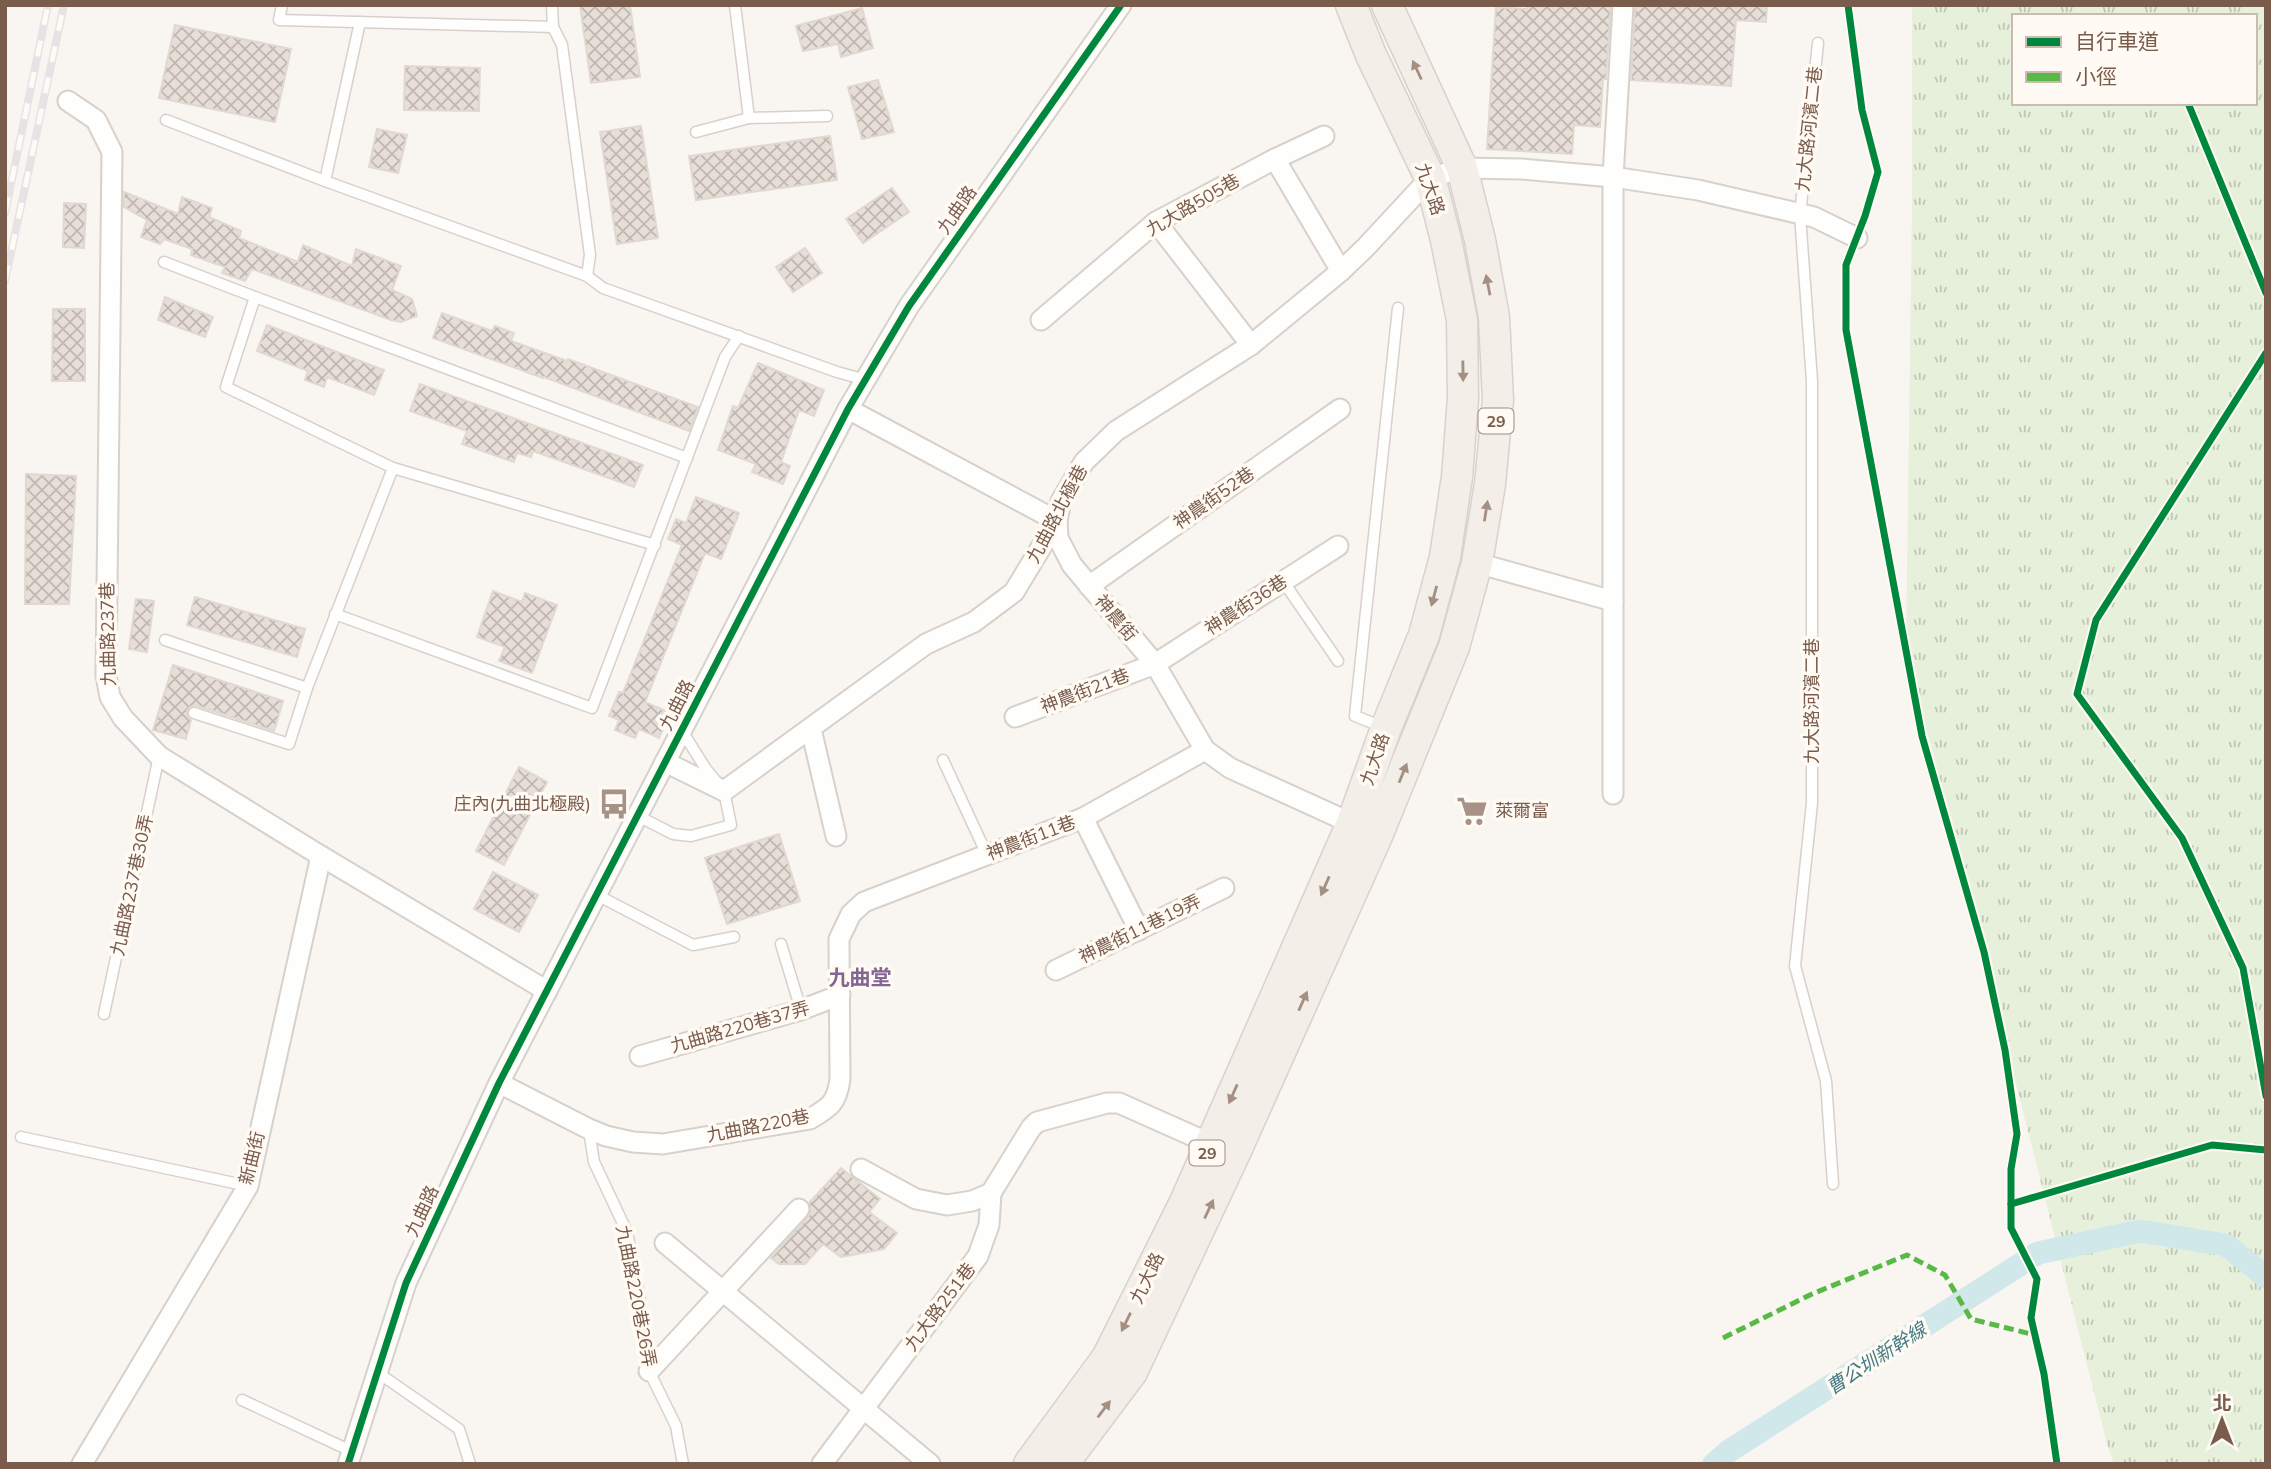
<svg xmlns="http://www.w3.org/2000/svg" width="2271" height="1469" font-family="Mulish,'Noto Sans TC',sans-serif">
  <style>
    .park { fill: url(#park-tufts); fill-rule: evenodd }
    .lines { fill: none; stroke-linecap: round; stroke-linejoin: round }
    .canal { stroke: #d0e8ea; stroke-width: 23 }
    .building { fill: url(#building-cross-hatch); stroke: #e2d8d2; stroke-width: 2 }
    .lane-casing { stroke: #d7d1cb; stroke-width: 13 }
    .street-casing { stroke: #d7d1cb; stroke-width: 23 }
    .primary-casing { stroke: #dad1cc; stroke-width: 33 }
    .lane { stroke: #fefefd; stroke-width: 10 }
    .street { stroke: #fefefd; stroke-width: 19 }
    .primary { stroke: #f3eee8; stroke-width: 30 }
    .rail-casing { stroke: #e6e3e7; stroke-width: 8 }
    .rail { stroke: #fffaf3; stroke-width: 5; stroke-dasharray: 16; stroke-linecap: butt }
    .quiet { stroke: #58b947; stroke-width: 5; stroke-dasharray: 10 5; stroke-linecap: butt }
    .cycleway-casing { stroke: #fffaf3; stroke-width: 11 }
    .cycleway { stroke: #00873e; stroke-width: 7 }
    .oneway { fill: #a48f83 }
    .labels { text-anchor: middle; stroke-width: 7; stroke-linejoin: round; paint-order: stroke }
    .shield { fill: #fffaf3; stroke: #a28b7f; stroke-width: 2 }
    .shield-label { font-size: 16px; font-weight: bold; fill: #7a5c4d }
    .street-label { font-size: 18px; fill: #7a5c4d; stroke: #fffaf3 }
    .poi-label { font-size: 18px; fill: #7a5c4d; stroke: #fffaf3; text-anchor: end }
    .water-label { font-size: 19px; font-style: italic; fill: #437c86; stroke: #fffaf3 }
    .quarter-label { font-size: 21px; font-weight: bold; fill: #846695; stroke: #fffaf3 }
  </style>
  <defs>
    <pattern id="park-tufts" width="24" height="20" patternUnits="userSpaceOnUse" patternTransform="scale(1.75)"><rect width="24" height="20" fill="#e7f0db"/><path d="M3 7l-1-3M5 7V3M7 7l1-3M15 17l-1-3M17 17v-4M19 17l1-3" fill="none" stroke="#c0c6b4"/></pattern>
    <pattern id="building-cross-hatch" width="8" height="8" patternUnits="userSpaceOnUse" patternTransform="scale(1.75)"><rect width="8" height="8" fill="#e6ded7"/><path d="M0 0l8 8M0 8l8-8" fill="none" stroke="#bfb7b1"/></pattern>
  </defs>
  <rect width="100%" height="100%" fill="#f9f5f0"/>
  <path class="park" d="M1912 5H2266V1464H2114L2107 1444 1906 648 1912 209ZM2014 16H2255V103H2014Z"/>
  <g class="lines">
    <path class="canal" d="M1714 1464 1729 1451 2038 1253 2140 1231 2226 1245 2266 1277"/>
  </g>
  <g class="building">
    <path d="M580 5H630L640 77 591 83Z"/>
    <path d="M1528 5H1611L1606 79H1603L1600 127 1574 125 1572 154 1487 149 1496 7 1527 9Z"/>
    <path d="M1635 5H1767L1766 22 1736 20 1731 86 1631 80Z"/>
    <path d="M862 8 873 48 841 57 838 44 803 51 796 26Z"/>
    <path d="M175 25 291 49 275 122 159 98Z"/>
    <path d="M405 66 480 68 479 111 404 110Z"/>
    <path d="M878 80 894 132 862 139 848 87Z"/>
    <path d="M641 126 658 238 617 244 600 132Z"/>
    <path d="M377 129 407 135 398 173 369 167Z"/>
    <path d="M830 136 837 180 696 200 689 156Z"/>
    <path d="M892 188 909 212 863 243 846 219Z"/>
    <path d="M124 192 178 214 182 197 212 208 209 217 241 231 239 238 298 262 303 245 352 266 356 249 401 266 392 290 412 299 417 316 401 322 391 320 252 269 245 281 222 273 225 267 191 255 192 249 164 239 160 244 141 237 147 220 124 207Z"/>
    <path d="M64 203 86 204 84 248 63 247Z"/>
    <path d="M805 248 822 273 793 292 776 267Z"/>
    <path d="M165 297 213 317 205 337 158 320Z"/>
    <path d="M53 309H85V381H52Z"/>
    <path d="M442 313 492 331 495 326 514 333 511 341 567 361 568 359 698 407 689 431 544 377 543 378 433 338Z"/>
    <path d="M267 325 384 370 374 395 327 377 324 387 305 380 308 371 257 351Z"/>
    <path d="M758 363 824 390 814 416 799 410 781 462 790 466 783 484 752 472 756 464 718 450 733 406 738 408Z"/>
    <path d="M420 384 643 465 634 487 533 451 531 457 517 453 514 462 462 444 467 431 410 411Z"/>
    <path d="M26 474 76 476 69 604H25Z"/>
    <path d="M696 497 739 513 721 559 705 553 645 702 670 713 659 738 639 729 635 738 615 730 619 720 609 716 619 692 623 693 682 545 668 539 676 519 686 523Z"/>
    <path d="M493 591 522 602 525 593 557 605 532 673 499 661 505 647 477 637Z"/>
    <path d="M195 597 305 629 297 657 187 625Z"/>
    <path d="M136 599 154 601 147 652 129 649Z"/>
    <path d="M173 665 283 701 274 731 195 705 190 707 187 711 188 717 191 720 186 739 153 730Z"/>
    <path d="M519 767 547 782 504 865 476 851Z"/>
    <path d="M779 834 800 901 727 924 705 858Z"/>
    <path d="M493 872 538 895 519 932 474 909Z"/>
    <path d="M841 1168 880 1199 869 1212 897 1233 884 1249 841 1257 823 1244 805 1264H779L771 1258 808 1217 811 1211 809 1203Z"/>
  </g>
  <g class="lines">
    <g class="lane-casing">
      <g id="lane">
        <path d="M282 5 279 20 553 27"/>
        <path d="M552 5 553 27 562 45 590 255 587 276"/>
        <path d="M1818 43 1800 215 1812 381V803L1795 966 1826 1081 1833 1184"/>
        <path d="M749 118 827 116"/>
        <path d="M166 120 325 181 360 22"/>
        <path d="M696 132 749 118 735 5"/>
        <path d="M325 181 587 276 603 288 837 372 866 380"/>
        <path d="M164 262 255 297"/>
        <path d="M393 468 226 387 255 297 687 458"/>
        <path d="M1283 581 1338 661"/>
        <path d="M335 614 592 708 725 357 739 336"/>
        <path d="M165 640 307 688 393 468 655 545"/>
        <path d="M194 713 289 744 307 688"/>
        <path d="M1383 727 1355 716 1398 308"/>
        <path d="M943 760 987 855"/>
        <path d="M638 816 673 834 691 836 731 825 724 791 706 769 682 731"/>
        <path d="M597 895 693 945 734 937"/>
        <path d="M781 944 801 1010"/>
        <path d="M104 1014 159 756"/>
        <path d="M589 1130 594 1162 627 1232 644 1321 649 1371 676 1426 683 1464"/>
        <path d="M21 1137 248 1186"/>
        <path d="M377 1372 459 1429 470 1464"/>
        <path d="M242 1400 351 1451"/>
      </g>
    </g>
    <g class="street-casing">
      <g id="street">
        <path d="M68 101 96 120 112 152 106 675 110 697 123 718 159 756 321 856 547 991"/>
        <path d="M1275 159 1341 271"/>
        <path d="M1156 222 1251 345"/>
        <path d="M1041 320 1156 222 1275 159 1324 136"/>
        <path d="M848 409 1057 521 1058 538 1072 565 1155 664 1205 750 1230 768 1362 828"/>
        <path d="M1477 563 1613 601"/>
        <path d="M1089 586 1340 409"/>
        <path d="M1015 717 1155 664 1338 546"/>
        <path d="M811 729 836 836"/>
        <path d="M665 762 724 791 926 644 974 622 1014 592 1057 521 1061 501 1084 462 1116 431 1251 345 1341 271 1366 247 1430 178 1462 168 1522 169 1613 177 1698 190 1814 217 1857 238"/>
        <path d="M1613 794V177L1623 5"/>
        <path d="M1083 818 1139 930"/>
        <path d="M1056 970 1224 888"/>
        <path d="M640 1056 801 1010 840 995"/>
        <path d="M499 1083 589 1129 606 1136 633 1142 663 1144 810 1119C830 1107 837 1103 840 1079L839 939 851 914 864 902 1083 818 1205 750"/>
        <path d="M861 1169 916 1199 947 1205 972 1201 991 1193 1031 1128 1037 1122 1107 1103H1119L1211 1144"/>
        <path d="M665 1243 930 1464"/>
        <path d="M649 1371 799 1209"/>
        <path d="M82 1464 248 1186 321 856"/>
        <path d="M348 1464 406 1283 499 1083 848 409 909 306 1121 5"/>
        <path d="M822 1464 978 1256 989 1225 991 1193"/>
      </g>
    </g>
    <g class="primary-casing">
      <g id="primary">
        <path d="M1029 1464 1107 1358 1185 1202 1352 823 1386 728 1424 635 1445 557 1457 477 1463 398 1462 320 1446 240 1430 178 1371 55 1351 5"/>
        <path d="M1063 1464 1132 1372 1235 1153 1377 836 1454 647 1477 563 1490 484 1498 400 1494 317 1480 240 1462 168 1387 5"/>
      </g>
    </g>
    <use href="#lane" class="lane"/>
    <use href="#street" class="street"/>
    <use href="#primary" class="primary"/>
    <g class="rail-casing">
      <g id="rail">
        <path d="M5 213 48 5"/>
        <path d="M5 281 64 5"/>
      </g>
    </g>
    <use href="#rail" class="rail"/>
    <path class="quiet" d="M1723 1338 1812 1294 1907 1255 1945 1275 1971 1319 2035 1335"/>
    <g class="cycleway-casing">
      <g id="cycleway">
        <path d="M1848 5 1862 110 1878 172 1865 216 1846 265V330L1922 736 1984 952 2005 1050 2017 1134 2011 1169V1228L2037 1279 2031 1318 2044 1374 2057 1464"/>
        <path d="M2188 103 2266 293"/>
        <path d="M2266 353 2096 620 2077 694 2182 838 2243 968 2266 1096"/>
        <path d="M2011 1204 2212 1145 2266 1150"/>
        <path d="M348 1464 406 1283 499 1083 848 409 909 306 1121 5"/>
      </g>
    </g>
    <use href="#cycleway" class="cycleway"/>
  </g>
  <defs><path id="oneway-solid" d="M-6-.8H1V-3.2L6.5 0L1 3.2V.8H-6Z" transform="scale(1.75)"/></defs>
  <g class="oneway">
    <use href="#oneway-solid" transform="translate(1417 70) rotate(-115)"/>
    <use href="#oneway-solid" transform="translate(1488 285) rotate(-101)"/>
    <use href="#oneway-solid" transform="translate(1463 371) rotate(89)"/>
    <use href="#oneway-solid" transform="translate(1486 511) rotate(-81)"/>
    <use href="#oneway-solid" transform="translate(1434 596) rotate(105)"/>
    <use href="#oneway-solid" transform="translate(1403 773) rotate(-68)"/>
    <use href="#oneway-solid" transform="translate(1325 886) rotate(114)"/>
    <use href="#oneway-solid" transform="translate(1303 1001) rotate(-66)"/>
    <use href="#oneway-solid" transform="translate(1233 1094) rotate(114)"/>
    <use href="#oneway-solid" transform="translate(1209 1209) rotate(-65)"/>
    <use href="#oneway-solid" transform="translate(1126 1322) rotate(116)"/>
    <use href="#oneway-solid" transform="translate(1104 1409) rotate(-53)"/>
  </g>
  <defs>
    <g id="bus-bare" transform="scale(2.415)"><path d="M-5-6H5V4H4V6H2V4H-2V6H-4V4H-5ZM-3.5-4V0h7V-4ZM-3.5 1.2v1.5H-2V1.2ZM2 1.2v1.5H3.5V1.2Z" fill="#a69286" stroke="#fffaf3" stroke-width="2.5" paint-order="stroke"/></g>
    <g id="supermarket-bare" transform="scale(2.415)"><path d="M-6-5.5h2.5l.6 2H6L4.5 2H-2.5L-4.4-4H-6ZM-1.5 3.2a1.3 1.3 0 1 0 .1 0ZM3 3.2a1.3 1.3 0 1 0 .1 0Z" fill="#a69286" stroke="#fffaf3" stroke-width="2.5" paint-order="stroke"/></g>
  </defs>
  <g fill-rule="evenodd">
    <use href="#bus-bare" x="614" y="804"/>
    <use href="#supermarket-bare" x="1472" y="811"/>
  </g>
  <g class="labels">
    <g class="shield">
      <rect x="1478.5" y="408.5" width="35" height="25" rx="5"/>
      <rect x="1189.5" y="1140.5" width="35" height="25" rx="5"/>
    </g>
    <g class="shield-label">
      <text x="1496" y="427">29</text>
      <text x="1207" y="1159">29</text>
    </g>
    <g class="street-label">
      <text transform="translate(1809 129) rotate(-84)" y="6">九大路河濱二巷</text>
      <text transform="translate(1430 189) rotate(71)" y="6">九大路</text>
      <text transform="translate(1193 205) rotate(-30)" y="6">九大路505巷</text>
      <text transform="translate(957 210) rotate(-55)" y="6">九曲路</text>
      <text transform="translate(1214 498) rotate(-35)" y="6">神農街52巷</text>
      <text transform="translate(1057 514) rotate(-62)" y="6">九曲路北極巷</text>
      <text transform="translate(1246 605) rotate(-33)" y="6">神農街36巷</text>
      <text transform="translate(1116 618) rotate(50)" y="6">神農街</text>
      <text transform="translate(108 634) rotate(-91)" y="6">九曲路237巷</text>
      <text transform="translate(1085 691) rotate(-21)" y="6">神農街21巷</text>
      <text transform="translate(1812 701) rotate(-90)" y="6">九大路河濱二巷</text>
      <text transform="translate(677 705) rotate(-63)" y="6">九曲路</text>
      <text transform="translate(1375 759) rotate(-71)" y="6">九大路</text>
      <text transform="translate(1031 838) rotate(-21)" y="6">神農街11巷</text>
      <text transform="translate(132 885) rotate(-78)" y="6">九曲路237巷30弄</text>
      <text transform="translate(1140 929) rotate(-26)" y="6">神農街11巷19弄</text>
      <text transform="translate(740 1027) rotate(-16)" y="6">九曲路220巷37弄</text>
      <text transform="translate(758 1126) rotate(-11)" y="6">九曲路220巷</text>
      <text transform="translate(252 1158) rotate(-76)" y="6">新曲街</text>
      <text transform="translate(422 1211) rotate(-65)" y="6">九曲路</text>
      <text transform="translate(1147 1278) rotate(-64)" y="6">九大路</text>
      <text transform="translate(636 1296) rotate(79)" y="6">九曲路220巷26弄</text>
      <text transform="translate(940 1307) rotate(-53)" y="6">九大路251巷</text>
    </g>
    <g class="poi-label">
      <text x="591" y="810">庄內(九曲北極殿)</text>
      <text x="1495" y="817" text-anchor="start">萊爾富</text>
    </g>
    <g class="water-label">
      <text transform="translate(1876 1358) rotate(-33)" y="7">曹公圳新幹線</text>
    </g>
    <g class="quarter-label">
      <text x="860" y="985">九曲堂</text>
    </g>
  </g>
  <rect width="2271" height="1469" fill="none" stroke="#7a5c4d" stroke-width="14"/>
  <rect x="2012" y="14" width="245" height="91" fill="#fffaf3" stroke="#cabbb1" stroke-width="2"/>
  <rect x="2026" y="37" width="35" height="10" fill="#00873e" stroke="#cabbb1" stroke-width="2"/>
  <text x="2075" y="49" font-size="21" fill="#7a5c4d">自行車道</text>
  <rect x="2026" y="72" width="35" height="10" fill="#58b947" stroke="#cabbb1" stroke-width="2"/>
  <text x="2075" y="84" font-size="21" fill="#7a5c4d">小徑</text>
  <g transform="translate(2222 1420)" stroke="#fffaf3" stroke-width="5" paint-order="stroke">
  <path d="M0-5L12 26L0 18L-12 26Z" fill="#7a5c4d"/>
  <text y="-10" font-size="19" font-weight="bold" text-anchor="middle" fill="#7a5c4d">北</text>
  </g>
</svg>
